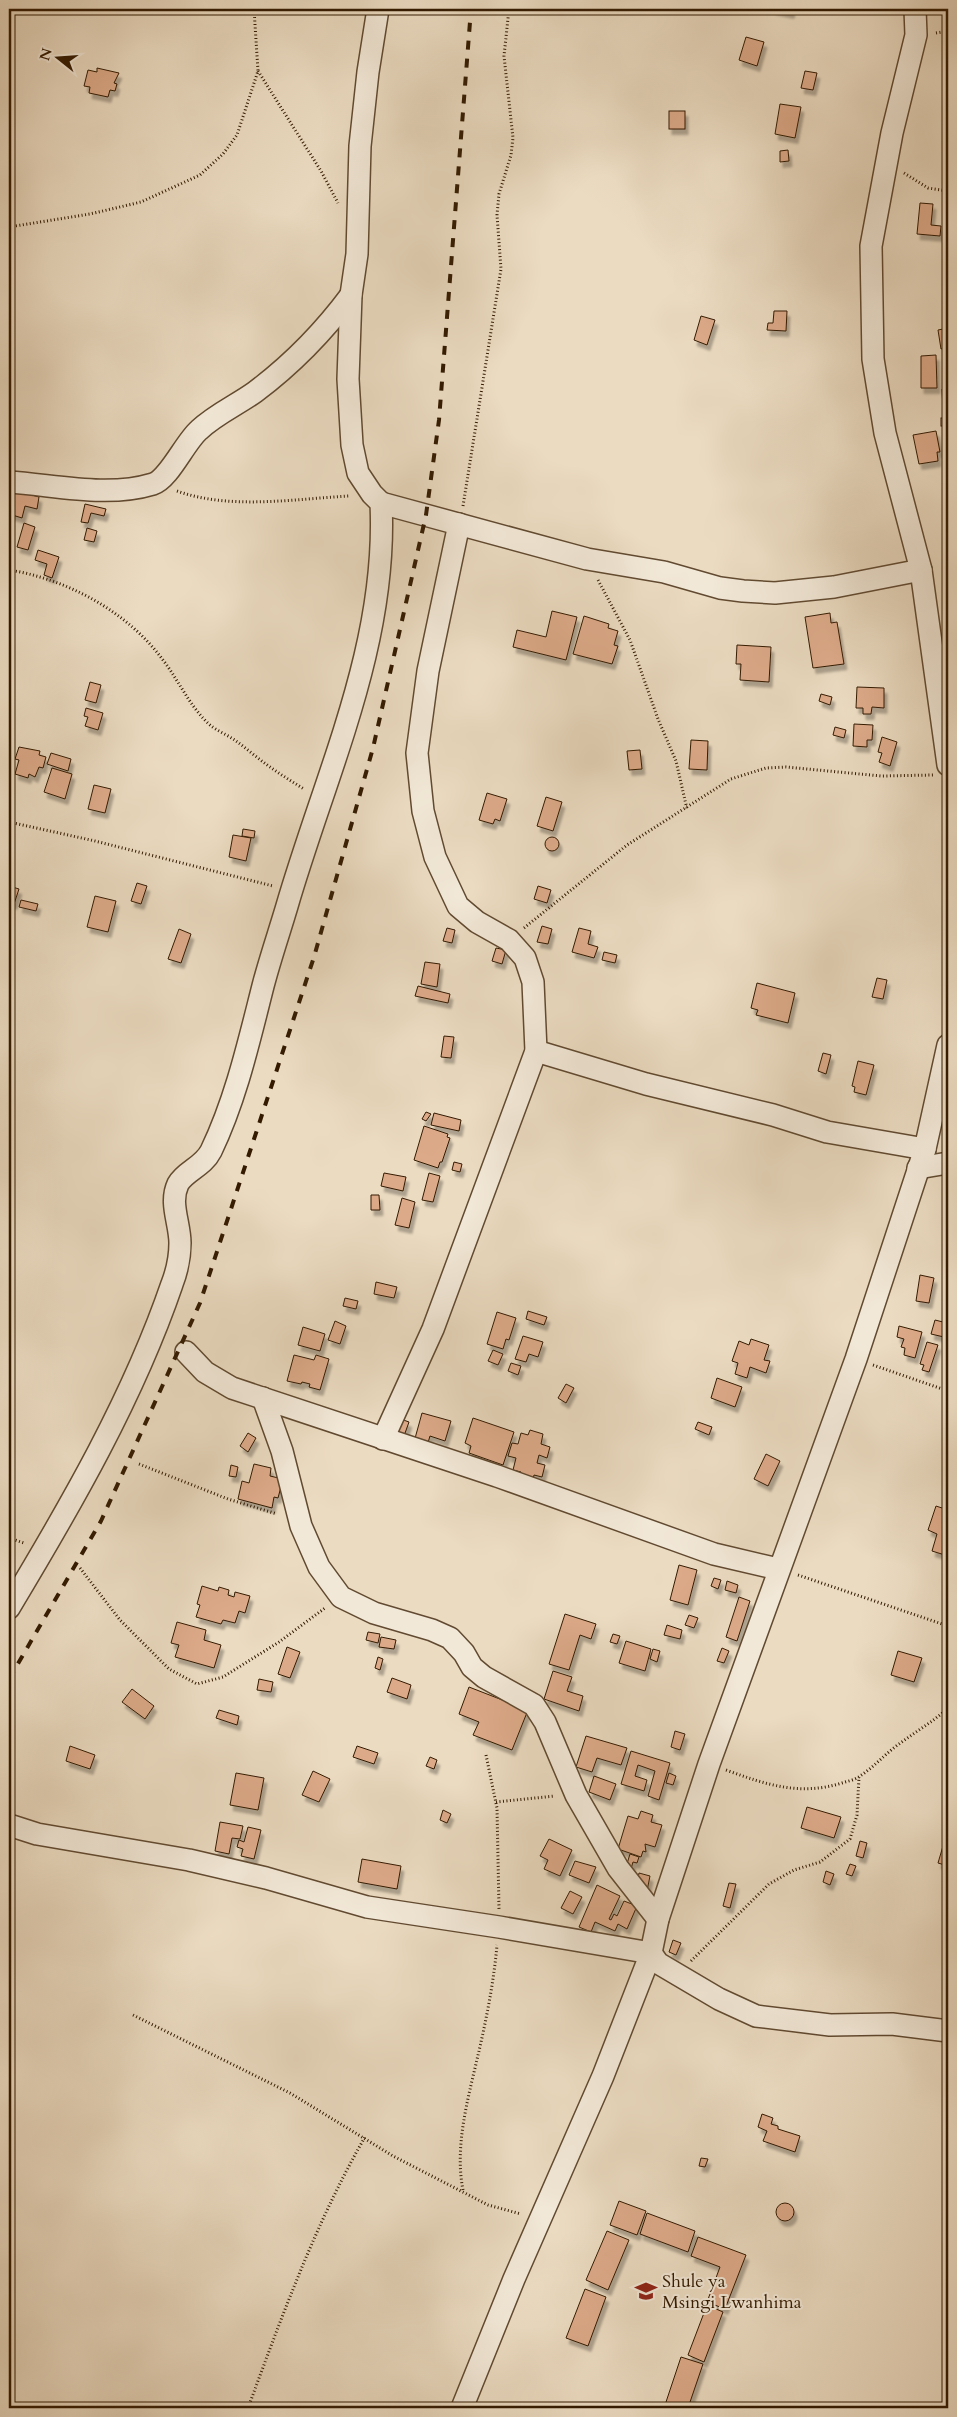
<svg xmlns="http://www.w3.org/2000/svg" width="957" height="2417" font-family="Cardo,serif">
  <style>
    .building { fill: #ddaa89; stroke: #331a01; filter: url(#shadow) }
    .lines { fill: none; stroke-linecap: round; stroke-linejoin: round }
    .minor-casing { stroke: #614a31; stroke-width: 24 }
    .path { stroke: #331a01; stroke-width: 3; stroke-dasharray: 1 2.5; stroke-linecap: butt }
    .minor { stroke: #f2e8d7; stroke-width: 21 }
    .rail { stroke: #331a01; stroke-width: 4; stroke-dasharray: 9 9; stroke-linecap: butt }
    .labels { text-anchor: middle; stroke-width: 4; stroke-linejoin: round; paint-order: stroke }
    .poi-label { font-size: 18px; fill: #331a01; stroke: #f2e8d7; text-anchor: start }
  </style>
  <defs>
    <filter id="shadow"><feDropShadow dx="3" dy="5.5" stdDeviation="1" flood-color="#0004"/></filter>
  </defs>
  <rect width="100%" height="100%" fill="#ebdbc1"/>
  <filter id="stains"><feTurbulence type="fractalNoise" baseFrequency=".004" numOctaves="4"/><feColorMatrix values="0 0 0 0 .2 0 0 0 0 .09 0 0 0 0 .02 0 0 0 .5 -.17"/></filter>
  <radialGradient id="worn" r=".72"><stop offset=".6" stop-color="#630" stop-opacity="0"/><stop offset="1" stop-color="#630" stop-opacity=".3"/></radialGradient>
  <g class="building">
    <path d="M773 9H792L791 13Z"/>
    <path d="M746 37 764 42 757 66 739 60Z"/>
    <path d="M97 68 119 73 114 83 117 84 115 91 110 90 108 97 89 93 90 87 84 86 88 70 97 72Z"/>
    <path d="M805 71 817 73 813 90 801 88Z"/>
    <path d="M780 104 801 107 795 138 775 134Z"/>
    <rect x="669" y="111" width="16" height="18"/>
    <path d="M788 150 789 161 780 162V151Z"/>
    <path d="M920 203 933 204 931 225 941 226 940 236 917 234Z"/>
    <path d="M774 311H787L786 331 767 330 768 323H773Z"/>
    <path d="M701 316 715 320 707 345 694 340Z"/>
    <path d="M948 328V347L941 349 938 330Z"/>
    <path d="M936 355 937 388H921V356Z"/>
    <path d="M942 389H948V410H943Z"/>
    <rect x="941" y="418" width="7" height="8"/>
    <path d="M936 431 940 452H937L938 461 919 464 913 435Z"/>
    <path d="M14 490 39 497 37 509 25 506 22 518 9 514Z"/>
    <path d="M85 504 106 509 104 516 91 513 88 523 81 522Z"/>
    <path d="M24 523 35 527 28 550 17 547Z"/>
    <path d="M87 528 97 531 94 542 84 540Z"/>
    <path d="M38 550 59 557 52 578 44 575 47 564 35 560Z"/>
    <path d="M552 611 577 617 566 660 513 647 517 630 546 637Z"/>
    <path d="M830 613 831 623 837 622 844 664 813 668 805 617Z"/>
    <path d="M584 616 609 624 608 628 618 631 614 645 618 646 612 664 573 654Z"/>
    <path d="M737 645 771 647 769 682 740 680 741 664H736Z"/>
    <path d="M90 682 101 685 96 703 85 700Z"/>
    <path d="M857 687 884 688V708L872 707 871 714H863V708H856Z"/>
    <path d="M821 694 832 697 830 705 819 701Z"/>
    <path d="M86 708 103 713 98 730 85 726 88 717 84 716Z"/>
    <path d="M854 724 873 725 872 740H867V747L853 746Z"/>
    <path d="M835 727 846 730 844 738 833 735Z"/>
    <path d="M882 737 897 742 890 766 879 762 882 753 878 752Z"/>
    <path d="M691 740 708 741 707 770 689 769Z"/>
    <path d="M19 747 40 751 39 755 46 757 43 768 39 767 35 777 29 774 28 778 15 774 19 760 15 759Z"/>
    <path d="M640 750 642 769 629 770 627 751Z"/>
    <path d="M51 753 71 759 68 771 47 764Z"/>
    <path d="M52 768 72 774 65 799 44 792Z"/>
    <path d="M94 785 111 789 105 813 88 809Z"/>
    <path d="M487 793 507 799 500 821 495 819 493 824 479 820Z"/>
    <path d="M546 797 562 802 553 831 537 826Z"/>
    <path d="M243 829 255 831 254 838 242 836Z"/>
    <path d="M233 835 251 838 246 861 229 857Z"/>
    <circle cx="552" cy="844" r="7"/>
    <path d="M137 883 147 886 141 904 131 901Z"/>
    <path d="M9 886 19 889 14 904 9 902Z"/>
    <path d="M538 886 551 890 547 903 534 899Z"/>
    <path d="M95 896 116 901 108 932 87 927Z"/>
    <path d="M21 900 38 904 36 911 19 907Z"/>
    <path d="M542 926 552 929 548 944 537 942Z"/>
    <path d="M447 928 455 930 452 943 443 941Z"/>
    <path d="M579 928 591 931 588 944 598 947 594 958 572 952Z"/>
    <path d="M179 929 191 934 181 963 168 959Z"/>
    <path d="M496 948 506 950 502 964 492 961Z"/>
    <path d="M604 952 617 955 615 963 602 960Z"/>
    <path d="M425 962 440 964 437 987 421 984Z"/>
    <path d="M877 978 887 980 883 999 872 997Z"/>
    <path d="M757 983 795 993 788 1023 756 1015 758 1010 751 1008Z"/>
    <path d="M418 986 450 994 448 1003 415 996Z"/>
    <path d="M444 1036 454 1037 451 1058 441 1057Z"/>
    <path d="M823 1053 831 1055 826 1074 818 1071Z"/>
    <path d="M858 1061 874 1065 866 1095 854 1092 855 1087 852 1086Z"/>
    <path d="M426 1112 431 1114 426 1121 422 1119Z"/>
    <path d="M434 1113 461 1120 459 1131 431 1125Z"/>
    <path d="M424 1126 448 1134 447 1137 450 1138 442 1162H440L438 1168 414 1160Z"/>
    <path d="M454 1162 462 1164 460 1172 452 1170Z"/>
    <path d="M384 1173 406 1177 403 1191 381 1186Z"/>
    <path d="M429 1173 440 1176 433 1202 422 1200Z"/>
    <path d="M371 1195H379L380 1210H371Z"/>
    <path d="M402 1198 415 1202 409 1228 395 1225Z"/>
    <path d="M920 1275 934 1278 929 1303 916 1301Z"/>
    <path d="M376 1282 397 1287 394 1298 374 1294Z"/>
    <path d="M345 1298 358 1301 356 1309 343 1306Z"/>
    <path d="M528 1311 547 1317 544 1325 526 1319Z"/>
    <path d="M497 1312 516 1318 509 1340 506 1339 503 1349 487 1344Z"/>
    <path d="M935 1320 947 1323 944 1337 931 1334Z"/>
    <path d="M335 1321 346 1326 340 1344 328 1340Z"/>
    <path d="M899 1326 922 1332 915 1358 904 1355 905 1348 901 1347 904 1339 897 1337Z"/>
    <path d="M303 1327 325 1334 320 1351 298 1345Z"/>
    <path d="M523 1336 543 1342 538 1357 529 1354 526 1362 515 1359Z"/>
    <path d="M751 1339 769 1345 764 1360 770 1361 766 1373 750 1367 747 1378 735 1374 738 1363 732 1361 739 1341 749 1345Z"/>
    <path d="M927 1342 938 1345 929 1372 922 1370 924 1365 920 1364Z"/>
    <path d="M493 1350 503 1354 498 1365 488 1361Z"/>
    <path d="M294 1355 314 1360 316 1355 329 1359 320 1390 309 1387 310 1384 302 1382 301 1384 287 1381Z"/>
    <path d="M511 1363 521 1366 518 1375 508 1371Z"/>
    <path d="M717 1378 742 1387 735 1407 711 1398Z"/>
    <path d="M566 1384 574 1388 566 1403 558 1398Z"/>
    <path d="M422 1413 451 1421 445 1441 430 1436 427 1446 414 1442Z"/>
    <path d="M398 1418 409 1422 404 1436 391 1439Z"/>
    <path d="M473 1418 514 1432 503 1465 469 1453 471 1446 465 1443Z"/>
    <path d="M698 1422 712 1427 709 1435 695 1429Z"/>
    <path d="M530 1430 543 1434 541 1444 550 1447 547 1458 539 1455 537 1463 545 1465 542 1477 534 1475 532 1483 519 1479 521 1472 513 1470 516 1458 508 1456 512 1443 518 1444 521 1433 528 1435Z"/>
    <path d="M248 1433 256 1438 248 1452 240 1446Z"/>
    <path d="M766 1454 780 1461 768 1486 754 1479Z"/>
    <path d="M254 1464 271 1468 270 1476 283 1479 278 1498 274 1497 272 1508 238 1499 242 1481 249 1483Z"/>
    <path d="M231 1465 238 1467 236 1477 229 1476Z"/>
    <path d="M936 1506 948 1510V1556L932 1551 937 1534 928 1530Z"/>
    <path d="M679 1565 697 1570 688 1605 670 1600Z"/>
    <path d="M714 1578 721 1580 718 1589 711 1586Z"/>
    <path d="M727 1581 738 1585 736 1593 725 1590Z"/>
    <path d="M202 1586 218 1591 219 1587 229 1590 228 1595 234 1597 235 1592 250 1596 245 1613 239 1611 235 1623 223 1620 221 1624 196 1617 200 1605 197 1604Z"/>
    <path d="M739 1597 750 1601 737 1641 726 1637Z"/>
    <path d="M565 1614 596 1624 591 1639 580 1635 569 1670 549 1664Z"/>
    <path d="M689 1615 698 1618 694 1628 685 1625Z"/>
    <path d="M177 1622 206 1630 204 1640 221 1645 214 1668 175 1657 179 1645 171 1643Z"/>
    <path d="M667 1625 682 1630 680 1639 664 1635Z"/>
    <path d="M368 1632 380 1634 378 1643 366 1640Z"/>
    <path d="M613 1634 620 1636 617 1644 610 1642Z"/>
    <path d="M381 1637 396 1640 394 1649 379 1647Z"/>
    <path d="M626 1641 651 1649 645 1671 619 1663Z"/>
    <path d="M287 1647 300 1652 290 1678 278 1674Z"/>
    <path d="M722 1648 729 1651 724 1663 717 1661Z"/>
    <path d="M653 1649 660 1651 657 1662 650 1659Z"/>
    <path d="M898 1651 922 1658 914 1682 891 1675Z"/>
    <path d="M378 1657 383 1659 380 1670 375 1668Z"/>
    <path d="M553 1671 572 1677 567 1691 583 1696 579 1711 544 1699Z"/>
    <path d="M392 1678 411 1685 407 1699 387 1692Z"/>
    <path d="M259 1679 273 1682 271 1692 257 1690Z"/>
    <path d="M469 1687 528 1710 512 1750 473 1735 479 1722 459 1714Z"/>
    <path d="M132 1689 154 1706 145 1719 122 1702Z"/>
    <path d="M219 1710 239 1716 237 1725 216 1718Z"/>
    <path d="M675 1731 685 1734 680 1750 671 1747Z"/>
    <path d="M586 1736 627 1748 621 1765 597 1758 592 1772 576 1767Z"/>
    <path d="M70 1746 95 1755 90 1769 66 1761Z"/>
    <path d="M357 1746 378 1753 374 1764 353 1757Z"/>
    <path d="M631 1751 670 1763 659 1800 648 1796 655 1771 638 1765 635 1776 647 1780 644 1791 621 1784Z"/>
    <path d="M430 1757 437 1760 434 1769 426 1766Z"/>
    <path d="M313 1771 330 1779 319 1802 302 1795Z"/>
    <path d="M236 1773 264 1778 258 1810 230 1805Z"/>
    <path d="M669 1773 676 1776 673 1785 666 1783Z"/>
    <path d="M594 1776 616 1784 610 1800 589 1792Z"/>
    <path d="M807 1807 841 1817 834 1838 801 1828Z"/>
    <path d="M443 1810 451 1814 447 1823 440 1820Z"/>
    <path d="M641 1811 653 1815 651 1822 662 1825 655 1847 645 1844 646 1852 643 1851 641 1857 618 1849 628 1816 638 1819Z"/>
    <path d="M220 1822 243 1826 240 1839 232 1838 229 1854 215 1851Z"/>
    <path d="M248 1827 261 1830 254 1859 241 1856 243 1849 237 1847 239 1840 244 1842Z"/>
    <path d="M549 1839 572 1850 560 1876 544 1869 548 1860 540 1856Z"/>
    <path d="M860 1841 867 1843 863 1858 856 1856Z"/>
    <path d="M943 1846 948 1847V1866L938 1863Z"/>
    <path d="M630 1854 639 1857 637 1863 633 1862 631 1869 626 1867Z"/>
    <path d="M362 1859 401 1866 397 1889 358 1882Z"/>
    <path d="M575 1861 596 1867 589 1883 569 1875Z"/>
    <path d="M850 1864 856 1866 852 1876 846 1874Z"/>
    <path d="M826 1871 834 1874 830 1885 823 1882Z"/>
    <path d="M639 1873 650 1876 647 1891 636 1889Z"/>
    <path d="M729 1883 736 1884 730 1908 723 1906Z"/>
    <path d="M597 1885 620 1896 609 1919 611 1920 614 1914 617 1916 624 1901 637 1906 627 1929 618 1924 615 1931 595 1922 591 1932 579 1927Z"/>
    <path d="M570 1891 582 1897 573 1914 561 1908Z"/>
    <path d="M673 1940 681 1943 676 1955 669 1952Z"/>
    <path d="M762 2114 773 2118 771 2124 778 2126V2129L800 2136 795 2152 763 2141 767 2131 758 2127Z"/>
    <path d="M701 2158 708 2159 705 2167 699 2166Z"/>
    <path d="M619 2201 646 2211 637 2235 610 2225Z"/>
    <circle cx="785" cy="2212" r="9"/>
    <path d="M647 2213 695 2231 688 2252 640 2234Z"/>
    <path d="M607 2231 629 2240 608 2290 586 2280Z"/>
    <path d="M698 2237 746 2255 725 2309 707 2302 720 2267 691 2256Z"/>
    <path d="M585 2289 606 2297 588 2346 566 2338Z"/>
    <path d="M707 2305 723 2312 704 2362 688 2355Z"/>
    <path d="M681 2357 703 2364 688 2408H664Z"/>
  </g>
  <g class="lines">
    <g class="minor-casing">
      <g id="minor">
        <path d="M915 9 916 35 892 133 871 246 873 359 885 433 921 570 948 765"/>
        <path d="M9 482C55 485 107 498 153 484 169 479 185 442 199 430 216 414 237 405 255 392 291 365 325 330 351 295"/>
        <path d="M381 503 587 559 664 572 720 588 743 591 775 593 834 587 921 570"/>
        <path d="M536 1051 646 1084 773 1115 827 1132 925 1149"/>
        <path d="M918 1168 948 1163"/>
        <path d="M186 1352 205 1372 232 1388 497 1476 714 1554 778 1569"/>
        <path d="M263 1398 282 1451 301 1526 319 1567 341 1597 374 1613 432 1630 450 1638 464 1653 472 1667 484 1677 534 1705 545 1722 576 1795 618 1868 658 1919"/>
        <path d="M383 1439 433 1329 536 1051 533 982 525 958 509 940 477 922 458 906 435 857 423 811 417 753 428 671 459 524"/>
        <path d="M9 1608C71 1505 133 1398 172 1284 177 1271 180 1256 180 1243 180 1223 169 1203 178 1184 185 1171 203 1167 211 1151 236 1099 249 1041 263 986 270 959 279 933 287 906 326 772 388 645 381 503L372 494 358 473 352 445 348 379 351 295 357 254 360 146 368 72 378 9"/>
        <path d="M9 1825 37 1834 189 1860 266 1878 367 1907 499 1927 651 1953 658 1963 719 1999 756 2016 830 2025 892 2024 948 2031"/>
        <path d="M462 2408 514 2279 603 2076 651 1953 658 1919 709 1764 856 1359 925 1149 948 1045"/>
      </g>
    </g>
    <g class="path">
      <path d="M936 33 948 31"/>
      <path d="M258 71 321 171 338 203"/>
      <path d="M904 173 928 188 948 191"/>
      <path d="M9 227 90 214 141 202 200 175 223 154 237 135 258 71 254 9"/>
      <path d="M177 491C230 510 293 499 349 496"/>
      <path d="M463 506 501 269 497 215 499 194 511 155 513 138 504 56 509 9"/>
      <path d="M9 570C67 579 128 612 163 660 179 681 190 707 210 725 217 731 228 735 236 741 246 748 256 757 266 764 278 773 291 781 304 789"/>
      <path d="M598 580 630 640 658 719 676 761 687 809"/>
      <path d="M9 822 95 841 273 886"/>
      <path d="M524 928 627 845 731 779 766 768 786 767 881 776 933 775"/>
      <path d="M873 1365 948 1391"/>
      <path d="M139 1464 228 1499 277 1514"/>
      <path d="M9 1538 24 1543"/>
      <path d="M80 1568 120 1620 169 1669 197 1684 223 1677 279 1642 325 1608"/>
      <path d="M798 1575 948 1626"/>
      <path d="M486 1755 497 1808 499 1909"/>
      <path d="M726 1770C767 1785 800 1796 842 1783 848 1781 855 1780 860 1776 874 1767 885 1754 899 1744 915 1732 933 1722 948 1708"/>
      <path d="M496 1802 555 1796"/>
      <path d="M691 1961 769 1884 794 1870 820 1862 850 1839 857 1815 859 1777"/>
      <path d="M133 2015 290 2093 393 2156 488 2205 521 2214"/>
      <path d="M463 2190C454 2145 469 2095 479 2051 487 2016 494 1980 497 1945"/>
      <path d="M9 2402 24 2408"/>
      <path d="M248 2408C282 2316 316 2222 365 2137"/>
      <path d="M355 2408H436"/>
    </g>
    <use href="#minor" class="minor"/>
    <path class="rail" d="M9 1679 101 1521 200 1303 314 957 373 748 426 515 439 420 471 9"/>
  </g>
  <defs>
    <g id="school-bare" transform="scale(1.725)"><path d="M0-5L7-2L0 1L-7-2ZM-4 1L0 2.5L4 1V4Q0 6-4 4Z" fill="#8f2418" stroke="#f2e8d7" stroke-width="2.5" paint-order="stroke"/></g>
  </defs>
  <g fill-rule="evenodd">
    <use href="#school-bare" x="646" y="2291"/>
  </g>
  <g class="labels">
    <g class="poi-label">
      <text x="662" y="2287">Shule ya<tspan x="662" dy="21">Msingi Lwanhima</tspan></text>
    </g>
  </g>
  <rect width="957" height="2417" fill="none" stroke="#ebdbc1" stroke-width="30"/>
  <rect x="10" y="10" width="937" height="2397" fill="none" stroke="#331a01" stroke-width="2.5"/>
  <rect x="15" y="15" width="927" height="2387" fill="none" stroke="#331a01"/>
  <g transform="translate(58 58) rotate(287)" stroke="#f2e8d7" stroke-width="4" paint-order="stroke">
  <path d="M0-4L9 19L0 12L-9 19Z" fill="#331a01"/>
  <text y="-8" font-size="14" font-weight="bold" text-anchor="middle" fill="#331a01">N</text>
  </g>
  <rect width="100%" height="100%" filter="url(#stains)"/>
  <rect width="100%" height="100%" fill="url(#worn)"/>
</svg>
